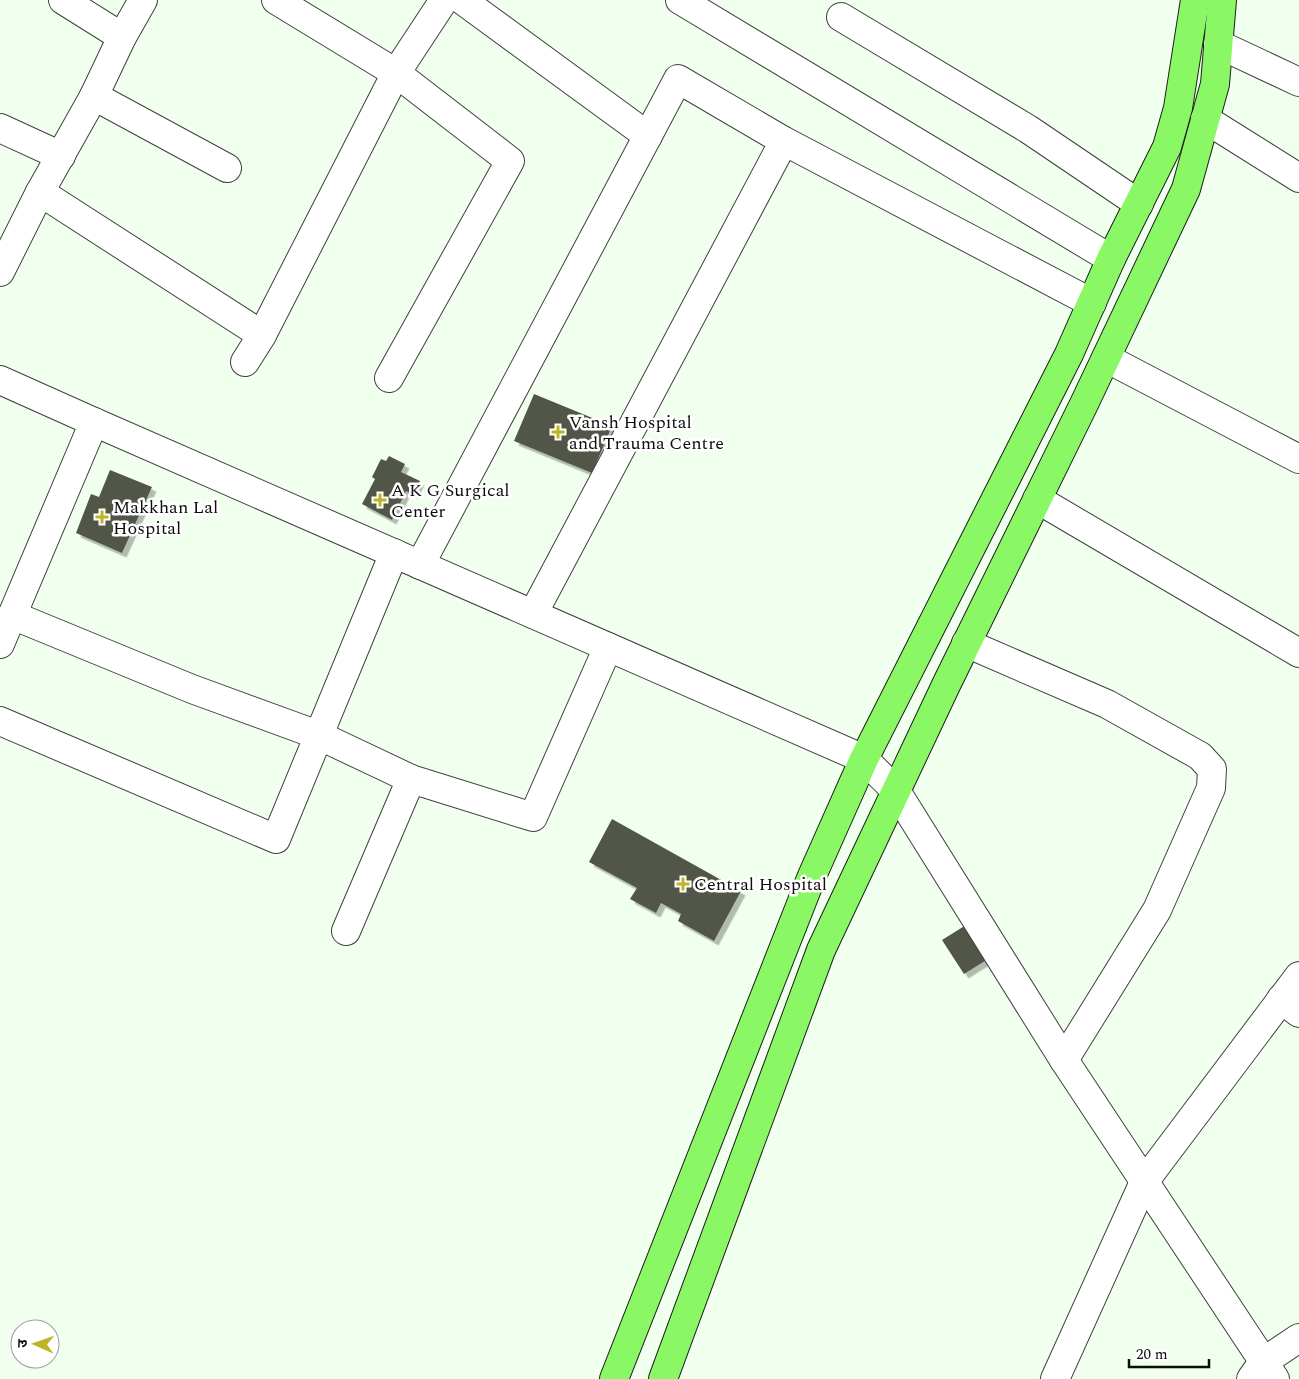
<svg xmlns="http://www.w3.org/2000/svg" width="1299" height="1379" font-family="Spectral,'Noto Sans Devanagari',serif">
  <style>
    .building { fill: #51564a; filter: url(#shadow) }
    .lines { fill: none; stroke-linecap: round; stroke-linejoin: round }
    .minor-casing { stroke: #404040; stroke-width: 30 }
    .major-casing { stroke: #1e1e1e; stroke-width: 30 }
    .minor { stroke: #fff; stroke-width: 28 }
    .major { stroke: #8af865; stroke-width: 28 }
    .poi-dot { fill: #bdb426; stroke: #fff; stroke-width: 2 }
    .labels { text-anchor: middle; stroke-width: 5; stroke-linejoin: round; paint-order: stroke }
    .poi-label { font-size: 18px; fill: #0d0d0d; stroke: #fff; text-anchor: start }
  </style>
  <defs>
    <filter id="shadow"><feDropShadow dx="4.5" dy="4.5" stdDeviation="0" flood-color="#0004"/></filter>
  </defs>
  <rect width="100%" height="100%" fill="#f1ffee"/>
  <g class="building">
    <path d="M534 394 612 426 592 473 514 441Z"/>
    <path d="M389 456 405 464 401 472 420 481 413 494 406 491 392 520 362 504 375 479 372 477 381 459 386 461Z"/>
    <path d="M110 470 152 487 122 553 76 533 91 494 99 497Z"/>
    <path d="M612 819 741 891 714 941 678 921 681 914 661 903 656 913 630 899 637 888 589 862Z"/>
    <path d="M966 925 988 959 964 974 942 940Z"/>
  </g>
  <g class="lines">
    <g class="minor-casing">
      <g id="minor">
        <path d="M63 0 122 37"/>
        <path d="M276 0 396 73 510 161 389 378"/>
        <path d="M462 0 648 136"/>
        <path d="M680 0 1111 259"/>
        <path d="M841 17 1028 129 1139 204"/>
        <path d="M1218 44 1299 82"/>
        <path d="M94 96 227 168"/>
        <path d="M1205 119 1299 178"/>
        <path d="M0 128 61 156"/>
        <path d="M40 192 262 335"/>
        <path d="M0 272 40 192 94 96 122 37 143 0"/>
        <path d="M1106 358 1299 459"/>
        <path d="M245 362 262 335 396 73 444 0"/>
        <path d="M0 380 94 422 864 759 896 791 1064 1060 1275 1379"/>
        <path d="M1037 499 1299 653"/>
        <path d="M420 565 678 79 784 141 1092 303"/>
        <path d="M533 614 784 141"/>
        <path d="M12 615 192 689 318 735 411 779"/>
        <path d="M966 643 1107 704 1200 756 1212 769 1211 788 1157 910 1064 1060"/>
        <path d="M0 644 94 422"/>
        <path d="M0 721 276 839 394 553"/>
        <path d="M346 931 411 779 533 817 608 647"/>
        <path d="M1281 999 1299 1013"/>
        <path d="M1055 1379 1144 1182 1299 976"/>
        <path d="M1251 1379 1263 1362 1299 1338"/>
      </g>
    </g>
    <g class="major-casing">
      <g id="major">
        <path d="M614 1379 812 876 864 759 1069 354 1111 259 1167 147 1178 108 1195 0"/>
        <path d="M663 1379 821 950 947 683 1084 404 1186 189 1215 84 1222 0"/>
      </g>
    </g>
    <use href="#minor" class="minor"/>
    <use href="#major" class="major"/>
  </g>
  <g class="poi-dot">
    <path d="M555.5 424.5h5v5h5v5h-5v5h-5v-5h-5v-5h5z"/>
    <path d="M377.5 492.5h5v5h5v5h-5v5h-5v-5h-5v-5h5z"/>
    <path d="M99.5 509.5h5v5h5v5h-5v5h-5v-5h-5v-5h5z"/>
    <path d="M680.5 876.5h5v5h5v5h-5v5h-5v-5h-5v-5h5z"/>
  </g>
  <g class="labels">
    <g class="poi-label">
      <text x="569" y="428">Vansh Hospital<tspan x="569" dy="21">and Trauma Centre</tspan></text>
      <text x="391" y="496">A K G Surgical<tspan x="391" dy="21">Center</tspan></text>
      <text x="113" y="513">Makkhan Lal<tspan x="113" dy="21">Hospital</tspan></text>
      <text x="694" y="890">Central Hospital</text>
    </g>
  </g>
  <g transform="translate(35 1344) rotate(272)"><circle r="24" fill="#ffffff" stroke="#9e9e9e"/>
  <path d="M0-4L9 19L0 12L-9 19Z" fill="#bdb426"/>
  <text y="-8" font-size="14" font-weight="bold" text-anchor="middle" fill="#0d0d0d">उ</text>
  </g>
  <path d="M1129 1359v8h80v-8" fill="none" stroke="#0d0d0d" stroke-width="2.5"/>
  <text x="1136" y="1359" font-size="15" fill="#0d0d0d" stroke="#ffffff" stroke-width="4" paint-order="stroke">20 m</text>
</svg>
